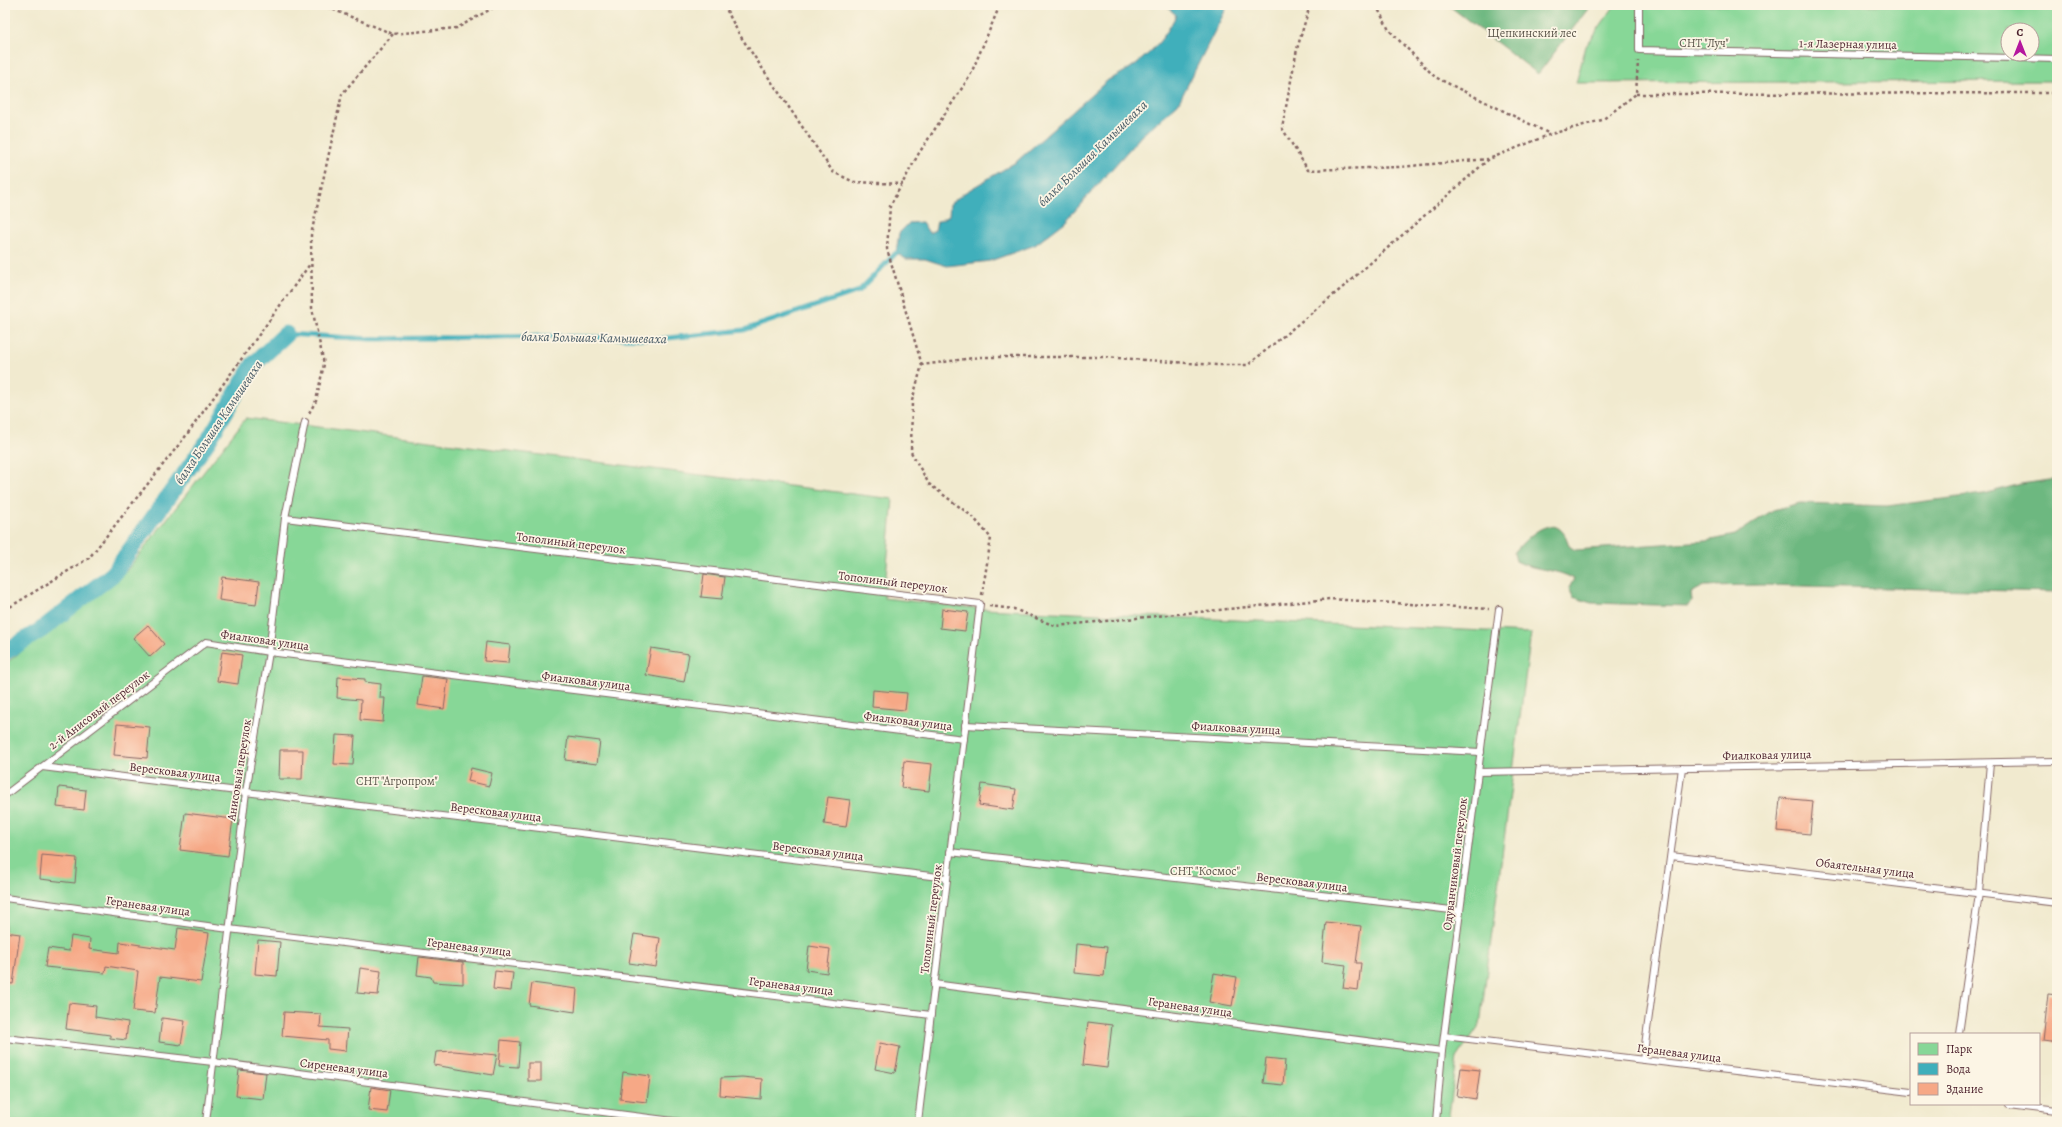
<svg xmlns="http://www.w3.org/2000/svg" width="2062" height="1127" font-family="Alegreya,serif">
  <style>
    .green { fill: #87d797; stroke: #687b61; fill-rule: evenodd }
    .forest { fill: #6db880; stroke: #5c6c56 }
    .water { fill: #3fafbb; stroke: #446773 }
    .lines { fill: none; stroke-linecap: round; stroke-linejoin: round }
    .stream { stroke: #3fafbb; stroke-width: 5 }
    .canal { stroke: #3fafbb; stroke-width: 17 }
    .building { fill: #f6a886 }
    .service-casing { stroke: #846664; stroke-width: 8 }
    .path { stroke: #846664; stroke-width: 2.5; stroke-dasharray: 3 3; stroke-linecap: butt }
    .service { stroke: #fff; stroke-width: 6 }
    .labels { text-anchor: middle; stroke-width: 3.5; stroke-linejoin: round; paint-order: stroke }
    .park-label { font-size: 12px; fill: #5c564b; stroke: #fcf5e5 }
    .street-label { font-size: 12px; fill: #4a1f2b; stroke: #fcf5e5 }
    .water-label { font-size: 13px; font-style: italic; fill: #465965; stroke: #fcf5e5 }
  </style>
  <rect width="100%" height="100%" fill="#fcf5e5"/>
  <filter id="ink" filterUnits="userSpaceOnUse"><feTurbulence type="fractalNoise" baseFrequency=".025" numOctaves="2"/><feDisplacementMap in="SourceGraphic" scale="8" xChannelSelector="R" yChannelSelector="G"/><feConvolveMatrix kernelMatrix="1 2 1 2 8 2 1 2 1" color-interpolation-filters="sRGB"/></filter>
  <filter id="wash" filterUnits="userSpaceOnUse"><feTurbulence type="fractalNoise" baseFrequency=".012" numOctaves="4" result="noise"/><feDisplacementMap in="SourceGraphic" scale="16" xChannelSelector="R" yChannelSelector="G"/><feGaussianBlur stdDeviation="0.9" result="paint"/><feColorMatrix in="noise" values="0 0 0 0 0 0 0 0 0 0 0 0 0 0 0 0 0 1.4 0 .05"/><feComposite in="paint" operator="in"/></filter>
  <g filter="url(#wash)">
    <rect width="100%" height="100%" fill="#f1eacf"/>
    <g class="green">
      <path d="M1615 5H2057V81L1576 83 1586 46ZM2008 30H2032V54H2008Z"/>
      <path d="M246 418 893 499 884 598 983 609 1531 633 1480 1024 1457 1058 1448 1122H5V664L127 570Z"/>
    </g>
    <g class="forest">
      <path d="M1448 5H1591L1538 74Z"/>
      <path d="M2057 479V592L1762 585 1704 586 1691 593 1692 601 1689 606 1591 603 1573 597 1569 588 1574 579C1556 568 1534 571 1516 561L1514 553C1529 534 1559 507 1569 546L1575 550 1706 541 1735 535 1773 510 1800 503 1887 506 1983 494 2021 484Z"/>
    </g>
    <path class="water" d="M1165 5H1228L1178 104 1141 136 1065 222 1035 245 990 261 947 266 925 259H906L896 253 899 233 909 223 922 222 929 233 935 230 937 222 949 216 950 204 964 193 1016 162 1108 80C1138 67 1163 44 1176 15Z"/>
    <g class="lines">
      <path class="stream" d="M286 334 371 339 551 336 658 339 744 330 859 291 896 253 902 251"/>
      <path class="canal" d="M5 652 41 630 113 574 208 441 253 365 286 334"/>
    </g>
    <g id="blocks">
      <g class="building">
        <path d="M704 574 725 577 722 599 701 597Z"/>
        <path d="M222 577 259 582 256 605 219 600Z"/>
        <path d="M942 609 968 612 965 631 940 628Z"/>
        <path d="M148 625 164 644 150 657 133 638Z"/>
        <path d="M486 642 510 645 508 663 484 661Z"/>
        <path d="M651 648 689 654 684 682 646 675Z"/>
        <path d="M222 652 242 655 238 684 217 681Z"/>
        <path d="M422 676 448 679 444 709 418 705Z"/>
        <path d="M338 677 365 679V682L381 684 380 698H385L383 722 360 720 361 700 337 698Z"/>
        <path d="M873 690 907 693 905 710 872 707Z"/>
        <path d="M117 724 150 727 147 758 114 755Z"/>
        <path d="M336 735 355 736 353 765 334 764Z"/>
        <path d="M568 737 600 741 597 764 565 760Z"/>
        <path d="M280 750H303L302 779H279Z"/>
        <path d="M904 761 932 764 929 791 901 788Z"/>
        <path d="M471 768 492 773 489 786 468 781Z"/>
        <path d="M982 784 1016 789 1013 810 979 805Z"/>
        <path d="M59 787 86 790 84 810 57 807Z"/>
        <path d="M828 797 850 800 846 827 824 824Z"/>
        <path d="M1780 798 1813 801 1810 834 1777 831Z"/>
        <path d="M185 813 233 819 228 856 180 850Z"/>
        <path d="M42 855 77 858 75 883 40 879Z"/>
        <path d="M1326 922 1361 926 1356 963H1361L1358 990 1343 988 1346 965 1322 962Z"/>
        <path d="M178 928 209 933 201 982 160 977 155 1013 133 1011 138 971 106 966 105 973 45 967 48 948 69 951 71 936 90 939 89 949 119 953 120 942 175 950Z"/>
        <path d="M5 932 20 934 13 984 5 983Z"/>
        <path d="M634 934 660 938 656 967 629 963Z"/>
        <path d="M258 940 280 942 277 976 255 974Z"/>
        <path d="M1076 944 1107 947 1104 976 1074 973Z"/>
        <path d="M809 946 830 949 827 973 806 970Z"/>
        <path d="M419 957 463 962V984L433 982 431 977 417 975Z"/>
        <path d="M360 968 381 971 378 995 357 993Z"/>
        <path d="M495 971 513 973 511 991 493 989Z"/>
        <path d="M1214 973 1237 977 1232 1006 1209 1002Z"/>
        <path d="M532 983 577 989 575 1012 529 1005Z"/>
        <path d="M2048 994 2057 995V1043L2043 1041Z"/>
        <path d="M69 1003 96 1006 95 1017 128 1022 126 1040 110 1038V1035L66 1029Z"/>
        <path d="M284 1012 321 1014 320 1027 348 1029 346 1051 328 1049V1040L282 1036Z"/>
        <path d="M162 1018 185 1021 181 1045 159 1042Z"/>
        <path d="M1088 1022 1112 1025 1107 1068 1083 1065Z"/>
        <path d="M501 1040 520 1042 518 1067 499 1066Z"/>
        <path d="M880 1043 900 1047 895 1073 875 1069Z"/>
        <path d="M454 1051 497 1055 493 1075 434 1065 436 1052Z"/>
        <path d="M1266 1058 1285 1060 1283 1085 1263 1083Z"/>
        <rect x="528" y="1063" width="13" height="18"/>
        <path d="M1461 1068 1480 1070 1476 1099 1457 1096Z"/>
        <path d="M239 1070 266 1073 263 1099 236 1096Z"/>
        <path d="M623 1072 650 1076 647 1102 620 1099Z"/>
        <path d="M742 1077 762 1079 761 1099 720 1095 721 1078Z"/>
        <path d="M371 1087 390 1090 387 1112 368 1110Z"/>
      </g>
    </g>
  </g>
  <g filter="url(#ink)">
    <use href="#blocks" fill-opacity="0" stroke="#846664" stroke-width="1"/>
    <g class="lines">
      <g class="service-casing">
        <g id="service">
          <path d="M1639 5V50L2057 59"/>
          <path d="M285 518 980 604 918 1122"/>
          <path d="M965 725 1481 752"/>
          <path d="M42 767 947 878"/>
          <path d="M1478 772 2057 761"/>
          <path d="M5 795 206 642 269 652 964 739"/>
          <path d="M950 852 1460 911"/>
          <path d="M1671 856 2057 903"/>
          <path d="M5 898 229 929 931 1015"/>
          <path d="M934 984 1442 1051"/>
          <path d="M1959 1034 1979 893 1990 763"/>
          <path d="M1444 1036 1911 1092"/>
          <path d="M5 1038 213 1062 681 1122"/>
          <path d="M1643 1060 1682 768"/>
          <path d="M2008 1104 2057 1110"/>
          <path d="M206 1122 246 792 269 652 285 518 305 422"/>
          <path d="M1436 1122 1442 1051 1499 609"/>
        </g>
      </g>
      <g class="path">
        <path d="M322 5 393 34 457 28 498 5"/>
        <path d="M724 5 739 34 833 172 854 182 903 184"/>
        <path d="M1310 5 1297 49 1282 128 1308 170 1399 167 1488 159"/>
        <path d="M1376 5 1389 30 1435 77 1550 134"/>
        <path d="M1636 94 2057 93"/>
        <path d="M922 365 887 249 890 206 919 153 970 76 1000 5"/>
        <path d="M309 413 316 401 324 364 312 308 311 235 342 94 393 34"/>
        <path d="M982 595 991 538 973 517 929 484 911 452 912 401 922 365 980 357H1104L1216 365H1248L1342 288 1489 159 1551 134 1602 120 1636 94 1638 61"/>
        <path d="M989 606 1014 609 1055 626 1330 599 1489 609"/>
        <path d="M5 610 89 558 185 437 310 264"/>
      </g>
      <use href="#service" class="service"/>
    </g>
  </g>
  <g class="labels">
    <g class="park-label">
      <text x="1532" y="37">Щепкинский лес</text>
      <text x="1704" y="47">СНТ "Луч"</text>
      <text x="397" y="785">СНТ "Агропром"</text>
      <text x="1205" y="875">СНТ "Космос"</text>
    </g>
    <g class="street-label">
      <text transform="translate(1848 44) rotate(1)" y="4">1-я Лазерная улица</text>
      <text transform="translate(571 543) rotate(7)" y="4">Тополиный переулок</text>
      <text transform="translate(893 582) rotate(7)" y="4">Тополиный переулок</text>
      <text transform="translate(265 640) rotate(8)" y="4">Фиалковая улица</text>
      <text transform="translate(586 681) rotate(7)" y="4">Фиалковая улица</text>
      <text transform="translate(99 710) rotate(-37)" y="4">2-й Анисовый переулок</text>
      <text transform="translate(908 721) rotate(7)" y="4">Фиалковая улица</text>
      <text transform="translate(1236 728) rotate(3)" y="4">Фиалковая улица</text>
      <text transform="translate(1767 755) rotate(-1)" y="4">Фиалковая улица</text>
      <text transform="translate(239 770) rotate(-81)" y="4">Анисовый переулок</text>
      <text transform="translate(175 772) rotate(7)" y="4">Вересковая улица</text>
      <text transform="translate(496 812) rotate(7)" y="4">Вересковая улица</text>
      <text transform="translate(818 851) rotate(7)" y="4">Вересковая улица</text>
      <text transform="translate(1455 864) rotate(-83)" y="4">Одуванчиковый переулок</text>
      <text transform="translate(1865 868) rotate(7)" y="4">Обаятельная улица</text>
      <text transform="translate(1302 882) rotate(7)" y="4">Вересковая улица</text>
      <text transform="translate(148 906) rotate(8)" y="4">Гераневая улица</text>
      <text transform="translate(931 919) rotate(-83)" y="4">Тополиный переулок</text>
      <text transform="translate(469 947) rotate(7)" y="4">Гераневая улица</text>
      <text transform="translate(791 986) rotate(7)" y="4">Гераневая улица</text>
      <text transform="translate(1190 1007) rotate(8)" y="4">Гераневая улица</text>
      <text transform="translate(1679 1053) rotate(7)" y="4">Гераневая улица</text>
      <text transform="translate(344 1068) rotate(7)" y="4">Сиреневая улица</text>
    </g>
    <g class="water-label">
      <text transform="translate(1092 153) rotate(-44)" y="5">балка Большая Камышеваха</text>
      <text transform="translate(594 337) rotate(1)" y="5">балка Большая Камышеваха</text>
      <text transform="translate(218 422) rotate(-56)" y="5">балка Большая Камышеваха</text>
    </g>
  </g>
  <rect width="2062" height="1127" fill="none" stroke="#fcf5e5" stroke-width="20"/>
  <rect x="1910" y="1033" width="130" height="72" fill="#fcf5e5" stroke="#b59f9b"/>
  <rect x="1918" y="1043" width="20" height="12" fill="#87d797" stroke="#b59f9b"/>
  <text x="1946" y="1053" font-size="12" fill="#4a1f2b">Парк</text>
  <rect x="1918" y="1063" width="20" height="12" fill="#3fafbb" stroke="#b59f9b"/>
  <text x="1946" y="1073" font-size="12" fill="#4a1f2b">Вода</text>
  <rect x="1918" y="1083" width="20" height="12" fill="#f6a886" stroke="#b59f9b"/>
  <text x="1946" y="1093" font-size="12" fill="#4a1f2b">Здание</text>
  <g transform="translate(2020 42)"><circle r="19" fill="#fcf5e5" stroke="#b59f9b"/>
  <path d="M0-3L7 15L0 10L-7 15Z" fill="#b5179e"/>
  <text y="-6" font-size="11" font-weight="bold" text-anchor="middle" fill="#4a1f2b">С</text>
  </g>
</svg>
